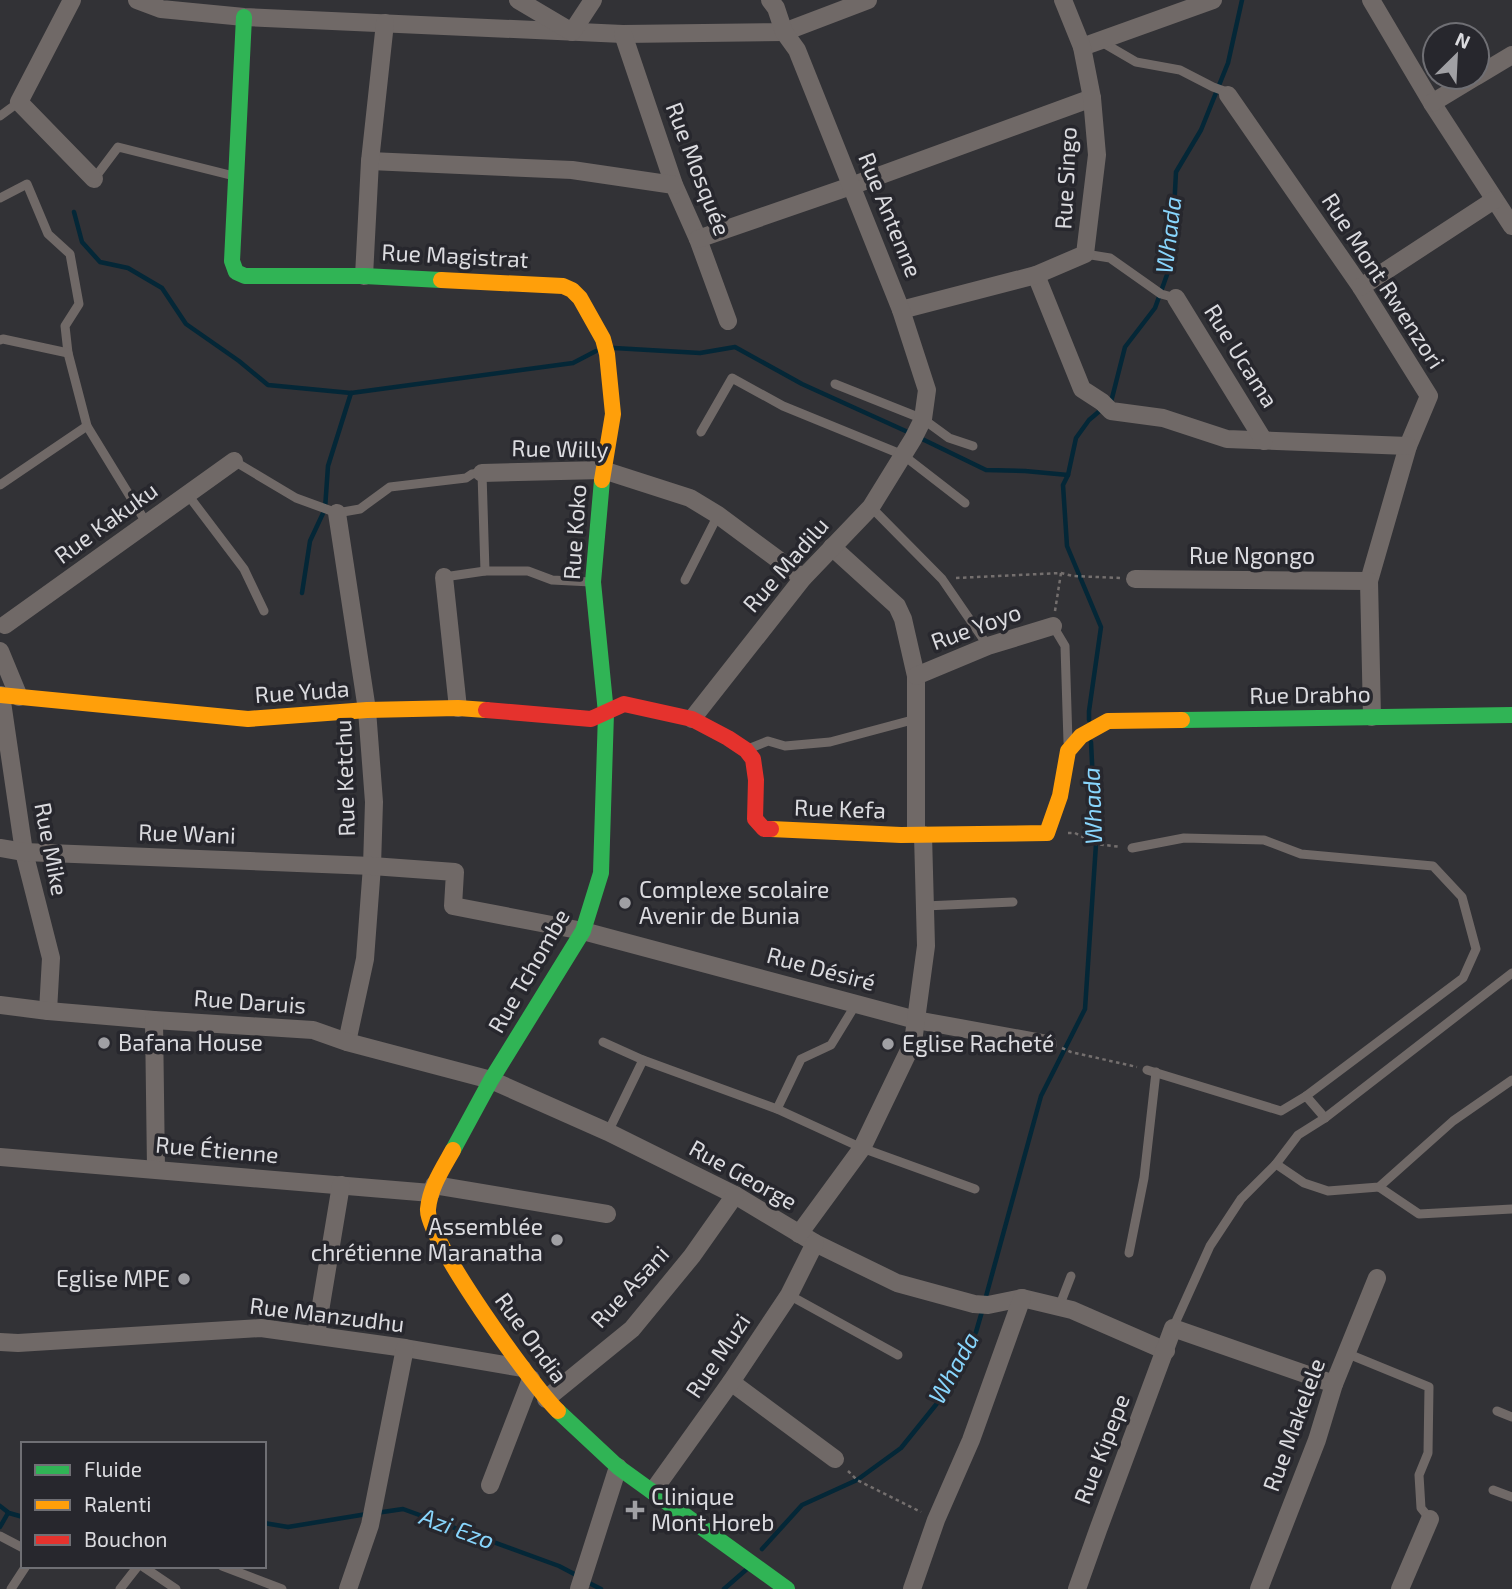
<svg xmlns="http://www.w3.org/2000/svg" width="1512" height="1589" font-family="'Exo 2',sans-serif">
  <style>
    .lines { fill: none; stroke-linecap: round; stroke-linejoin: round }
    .stream { stroke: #042737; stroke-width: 4.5 }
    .path { stroke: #746f6e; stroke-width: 2.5; stroke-dasharray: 3.5 3.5; stroke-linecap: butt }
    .lane { stroke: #706967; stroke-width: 9 }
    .street { stroke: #706967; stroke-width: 18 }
    .fast { stroke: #30b455; stroke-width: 16 }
    .slow { stroke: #ff9f0a; stroke-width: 16 }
    .jam { stroke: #e5322d; stroke-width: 16 }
    .poi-dot { fill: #a0a0a4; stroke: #27272d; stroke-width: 2.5 }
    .labels { text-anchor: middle; stroke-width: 7; stroke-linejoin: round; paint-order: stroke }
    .street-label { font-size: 23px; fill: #dbdbdf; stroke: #27272d }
    .poi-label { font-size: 23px; fill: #dbdbdf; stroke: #27272d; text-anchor: start }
    .water-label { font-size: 24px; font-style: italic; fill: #88d5fc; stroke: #27272d }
  </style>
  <rect width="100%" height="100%" fill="#323236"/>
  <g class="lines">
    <g class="stream">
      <path d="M74 212 82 242 100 262 128 268 162 288 186 324 239 361 268 385 351 393 573 363 596 351"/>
      <path d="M614 348 700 353 735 347 802 384 910 433"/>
      <path d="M1109 404 1111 402 1125 347 1155 308 1168 272 1173 229 1176 172 1201 130 1228 63 1242 0"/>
      <path d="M918 437 986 470 1025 471 1068 475"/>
      <path d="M302 593 310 541 325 509 328 466 351 393"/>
      <path d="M1089 720V711L1101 627 1067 546 1063 485 1068 475 1076 438 1089 420 1102 409"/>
      <path d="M985 1300 1041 1096 1085 1009 1096 844 1091 742"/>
      <path d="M0 1506 9 1513 23 1517"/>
      <path d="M376 1513 403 1509 559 1566 578 1576"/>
      <path d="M264 1523 288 1527 367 1514"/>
      <path d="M0 1527 8 1513"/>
      <path d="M762 1549 802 1505 857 1480 901 1448 947 1391 976 1332 983 1308"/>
      <path d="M585 1581 601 1589"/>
      <path d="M724 1589 747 1569"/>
    </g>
    <g class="path">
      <path d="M956 578 1061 573 1073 576 1121 578"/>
      <path d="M1055 611 1061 573"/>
      <path d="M1068 833H1075L1096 844 1121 847"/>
      <path d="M1062 1048 1071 1052 1137 1067"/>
      <path d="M848 1471 857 1480 921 1512"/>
    </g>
    <g class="lane">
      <path d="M1100 41 1136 62 1180 70 1213 87 1224 91 1228 95"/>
      <path d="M0 116 19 102"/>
      <path d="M94 179 118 147 234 176"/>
      <path d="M0 198 27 184 48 234 70 254 79 304 65 326 68 353 87 426 147 524"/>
      <path d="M1085 254 1110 258 1161 294 1176 298"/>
      <path d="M0 340 3 339 68 353"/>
      <path d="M835 384 923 419 949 438 973 446"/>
      <path d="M701 432 732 378 783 406 903 455 965 503"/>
      <path d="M234 461 296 498 337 513 360 509 390 487 466 478 472 474 482 473 485 571"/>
      <path d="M0 485 87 426"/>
      <path d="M188 495 244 569 264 611"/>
      <path d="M871 507 942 579 988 646"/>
      <path d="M444 577 485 571H528L552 580 591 582"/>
      <path d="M685 580 718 515"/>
      <path d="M1053 626 1065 646 1068 742"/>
      <path d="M748 749 768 741 785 746 830 742 916 719"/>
      <path d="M1132 848 1184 838 1264 840 1301 854 1433 866 1462 897 1476 949 1463 978 1306 1096"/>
      <path d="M925 906 1013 902"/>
      <path d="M603 1042 643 1060 777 1109 862 1148 975 1189"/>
      <path d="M1147 1070 1281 1111 1306 1096 1325 1118"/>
      <path d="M777 1109 801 1059 831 1045 856 1004"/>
      <path d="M608 1132 643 1060"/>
      <path d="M1276 1164 1304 1183 1328 1191 1379 1187 1453 1121 1512 1080"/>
      <path d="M1379 1187 1419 1214 1512 1209"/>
      <path d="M1129 1253 1144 1178 1156 1072"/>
      <path d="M789 1295 898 1355"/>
      <path d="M1059 1307 1071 1276"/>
      <path d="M1173 1328 1210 1246 1241 1199 1276 1164 1298 1135 1325 1118 1512 973"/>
      <path d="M1346 1353 1429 1387 1428 1453 1419 1475 1421 1508 1430 1519"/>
      <path d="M1497 1411 1512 1417"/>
      <path d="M1493 1490 1512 1497"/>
      <path d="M0 1536 23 1548"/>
      <path d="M142 1566 176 1589"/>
      <path d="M222 1566 282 1589"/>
      <path d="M11 1589 26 1566"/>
      <path d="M120 1589 138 1566"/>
    </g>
    <g class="street">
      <path d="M72 0 19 102 94 179"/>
      <path d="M137 0 161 9 244 17 623 34 784 32 868 0"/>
      <path d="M518 0 572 32 593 0"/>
      <path d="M1371 0 1432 103 1512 226"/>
      <path d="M623 34 674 185 698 239 728 321"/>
      <path d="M1082 47 1213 0"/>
      <path d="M1477 76 1512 55"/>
      <path d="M1228 95 1361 287 1429 396 1408 446 1369 581 1372 717"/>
      <path d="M1432 103 1475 77"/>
      <path d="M370 161 572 170 674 185"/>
      <path d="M698 239 851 186 1092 98"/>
      <path d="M1036 275 1082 389 1102 402 1111 411 1163 418 1227 439 1408 446"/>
      <path d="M364 276 370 161 385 23"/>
      <path d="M1361 287 1494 200"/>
      <path d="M1176 298 1264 441"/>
      <path d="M901 310 1036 275 1085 254 1097 155 1092 98 1082 47 1063 0"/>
      <path d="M482 473 603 470 690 498 718 515 803 578"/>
      <path d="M337 513 367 710 374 802 372 866 365 959 347 1042"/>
      <path d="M832 547 897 606 903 619 916 676V834"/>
      <path d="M444 577 458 708"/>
      <path d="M1135 579 1369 581"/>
      <path d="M5 625 234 461"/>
      <path d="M0 651 19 697"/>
      <path d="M916 676 988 646 1053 626"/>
      <path d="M1 695 24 852 51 958 48 1011"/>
      <path d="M692 719 803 578 871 507 913 439 923 419 927 390 901 310 797 50 784 32 776 8 770 0"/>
      <path d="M0 848 24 852 372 866 455 872 453 906 583 931 916 1020 1048 1044"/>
      <path d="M0 1005 48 1011 154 1020 313 1030 347 1042 491 1080 608 1132 735 1195 815 1243 897 1283 974 1304 988 1305 1022 1298 1072 1310 1166 1351"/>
      <path d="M154 1020 156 1169"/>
      <path d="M0 1157 431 1193"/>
      <path d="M434 1185 607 1214"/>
      <path d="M799 1234 862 1148 913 1042 926 946 923 835"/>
      <path d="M316 1335 341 1185"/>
      <path d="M0 1342 18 1343 261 1328 405 1348 522 1368"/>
      <path d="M731 1382 835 1459"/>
      <path d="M546 1399 632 1329 692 1256 735 1195"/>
      <path d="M490 1485 531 1379"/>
      <path d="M653 1491 731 1382 789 1295 815 1243"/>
      <path d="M348 1589 370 1525 405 1348"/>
      <path d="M579 1589 618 1467"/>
      <path d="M912 1589 936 1520 971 1440 1022 1298"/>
      <path d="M1077 1589 1098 1530 1173 1328 1334 1384"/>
      <path d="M1259 1589 1317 1440 1334 1384 1377 1278"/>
      <path d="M1400 1589 1430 1519"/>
    </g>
    <g class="fast">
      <path d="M244 17 232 261 236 272 245 276H364L441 280"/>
      <path d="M1182 720 1512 715"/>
      <path d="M453 1150 491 1080 583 931 601 873 606 713 593 582 602 480"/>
      <path d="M558 1411 618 1467 787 1589"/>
    </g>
    <g class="slow">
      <path d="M441 280 563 286 572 290 580 298 603 339 607 354 613 414 602 480"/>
      <path d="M0 695 248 719 367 710 458 708 486 710"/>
      <path d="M771 829 901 835 1047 833 1060 796 1068 751 1081 736 1108 721 1182 720"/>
      <path d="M453 1150C443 1168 430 1187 428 1209 425 1237 533 1387 558 1411"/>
    </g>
    <path class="jam" d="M486 710 591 719 624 704 692 719 728 738 746 750 753 759 756 780 755 819 764 829H771"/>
  </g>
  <g class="poi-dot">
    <circle cx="625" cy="903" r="7"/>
    <circle cx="104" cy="1043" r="7"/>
    <circle cx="888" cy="1044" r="7"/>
    <circle cx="557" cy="1240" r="7"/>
    <circle cx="184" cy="1279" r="7"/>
    <path d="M631.5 1499.5h7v7h7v7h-7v7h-7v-7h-7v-7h7z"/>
  </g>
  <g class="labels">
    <g class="street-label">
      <text transform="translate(698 169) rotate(69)" y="8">Rue Mosquée</text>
      <text transform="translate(1066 178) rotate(-87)" y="8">Rue Singo</text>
      <text transform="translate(890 215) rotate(68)" y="8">Rue Antenne</text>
      <text transform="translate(455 256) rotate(3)" y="8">Rue Magistrat</text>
      <text transform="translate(1383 281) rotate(57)" y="8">Rue Mont Rwenzori</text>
      <text transform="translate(1241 356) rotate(58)" y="8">Rue Ucama</text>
      <text transform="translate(560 449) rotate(1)" y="8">Rue Willy</text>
      <text transform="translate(106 523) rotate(-36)" y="8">Rue Kakuku</text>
      <text transform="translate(575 532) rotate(-86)" y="8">Rue Koko</text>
      <text x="1252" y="564">Rue Ngongo</text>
      <text transform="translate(786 565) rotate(-49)" y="8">Rue Madilu</text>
      <text transform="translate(976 627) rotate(-20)" y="8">Rue Yoyo</text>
      <text transform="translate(302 692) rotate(-4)" y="8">Rue Yuda</text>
      <text transform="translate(1310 695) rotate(-1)" y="8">Rue Drabho</text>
      <text transform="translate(345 778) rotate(-92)" y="8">Rue Ketchu</text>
      <text transform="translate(840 809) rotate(2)" y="8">Rue Kefa</text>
      <text transform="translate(187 834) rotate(2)" y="8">Rue Wani</text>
      <text transform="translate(51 849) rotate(79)" y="8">Rue Mike</text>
      <text transform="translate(821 969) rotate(15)" y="8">Rue Désiré</text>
      <text transform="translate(529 971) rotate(-60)" y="8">Rue Tchombe</text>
      <text transform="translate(250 1002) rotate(4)" y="8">Rue Daruis</text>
      <text transform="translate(217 1150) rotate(5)" y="8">Rue Étienne</text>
      <text transform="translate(743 1175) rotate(29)" y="8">Rue George</text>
      <text transform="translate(630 1287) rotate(-47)" y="8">Rue Asani</text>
      <text transform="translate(327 1315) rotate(7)" y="8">Rue Manzudhu</text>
      <text transform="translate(531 1338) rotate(54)" y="8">Rue Ondia</text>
      <text transform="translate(718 1356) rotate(-56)" y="8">Rue Muzi</text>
      <text transform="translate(1294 1425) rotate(-70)" y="8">Rue Makelele</text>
      <text transform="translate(1102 1449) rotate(-69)" y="8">Rue Kipepe</text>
    </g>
    <g class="poi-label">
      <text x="639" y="898">Complexe scolaire<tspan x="639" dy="26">Avenir de Bunia</tspan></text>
      <text x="118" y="1051">Bafana House</text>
      <text x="902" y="1052">Eglise Racheté</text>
      <text x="543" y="1235" text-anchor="end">Assemblée<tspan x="543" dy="26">chrétienne Maranatha</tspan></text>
      <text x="170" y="1287" text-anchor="end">Eglise MPE</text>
      <text x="651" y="1505">Clinique<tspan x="651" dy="26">Mont Horeb</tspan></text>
    </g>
    <g class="water-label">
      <text transform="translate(1169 235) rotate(-83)" y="8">Whada</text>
      <text transform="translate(1093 806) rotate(-92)" y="8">Whada</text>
      <text transform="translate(954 1368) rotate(-61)" y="8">Whada</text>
      <text transform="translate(457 1529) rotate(20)" y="8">Azi Ezo</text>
    </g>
  </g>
  <rect x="21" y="1442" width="245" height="126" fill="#27272d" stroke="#6f6f74" stroke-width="2"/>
  <rect x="35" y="1465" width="35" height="10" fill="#30b455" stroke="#6f6f74" stroke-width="2"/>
  <text x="84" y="1477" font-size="21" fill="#dbdbdf">Fluide</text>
  <rect x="35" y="1500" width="35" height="10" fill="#ff9f0a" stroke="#6f6f74" stroke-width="2"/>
  <text x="84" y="1512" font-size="21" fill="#dbdbdf">Ralenti</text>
  <rect x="35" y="1535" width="35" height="10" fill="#e5322d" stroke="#6f6f74" stroke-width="2"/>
  <text x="84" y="1547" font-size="21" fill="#dbdbdf">Bouchon</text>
  <g transform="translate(1456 56) rotate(24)"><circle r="33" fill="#27272d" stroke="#6f6f74" stroke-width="2"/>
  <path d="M0-5L12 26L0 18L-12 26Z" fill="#a0a0a4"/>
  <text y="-10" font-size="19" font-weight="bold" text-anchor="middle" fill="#dbdbdf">N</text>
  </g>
</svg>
